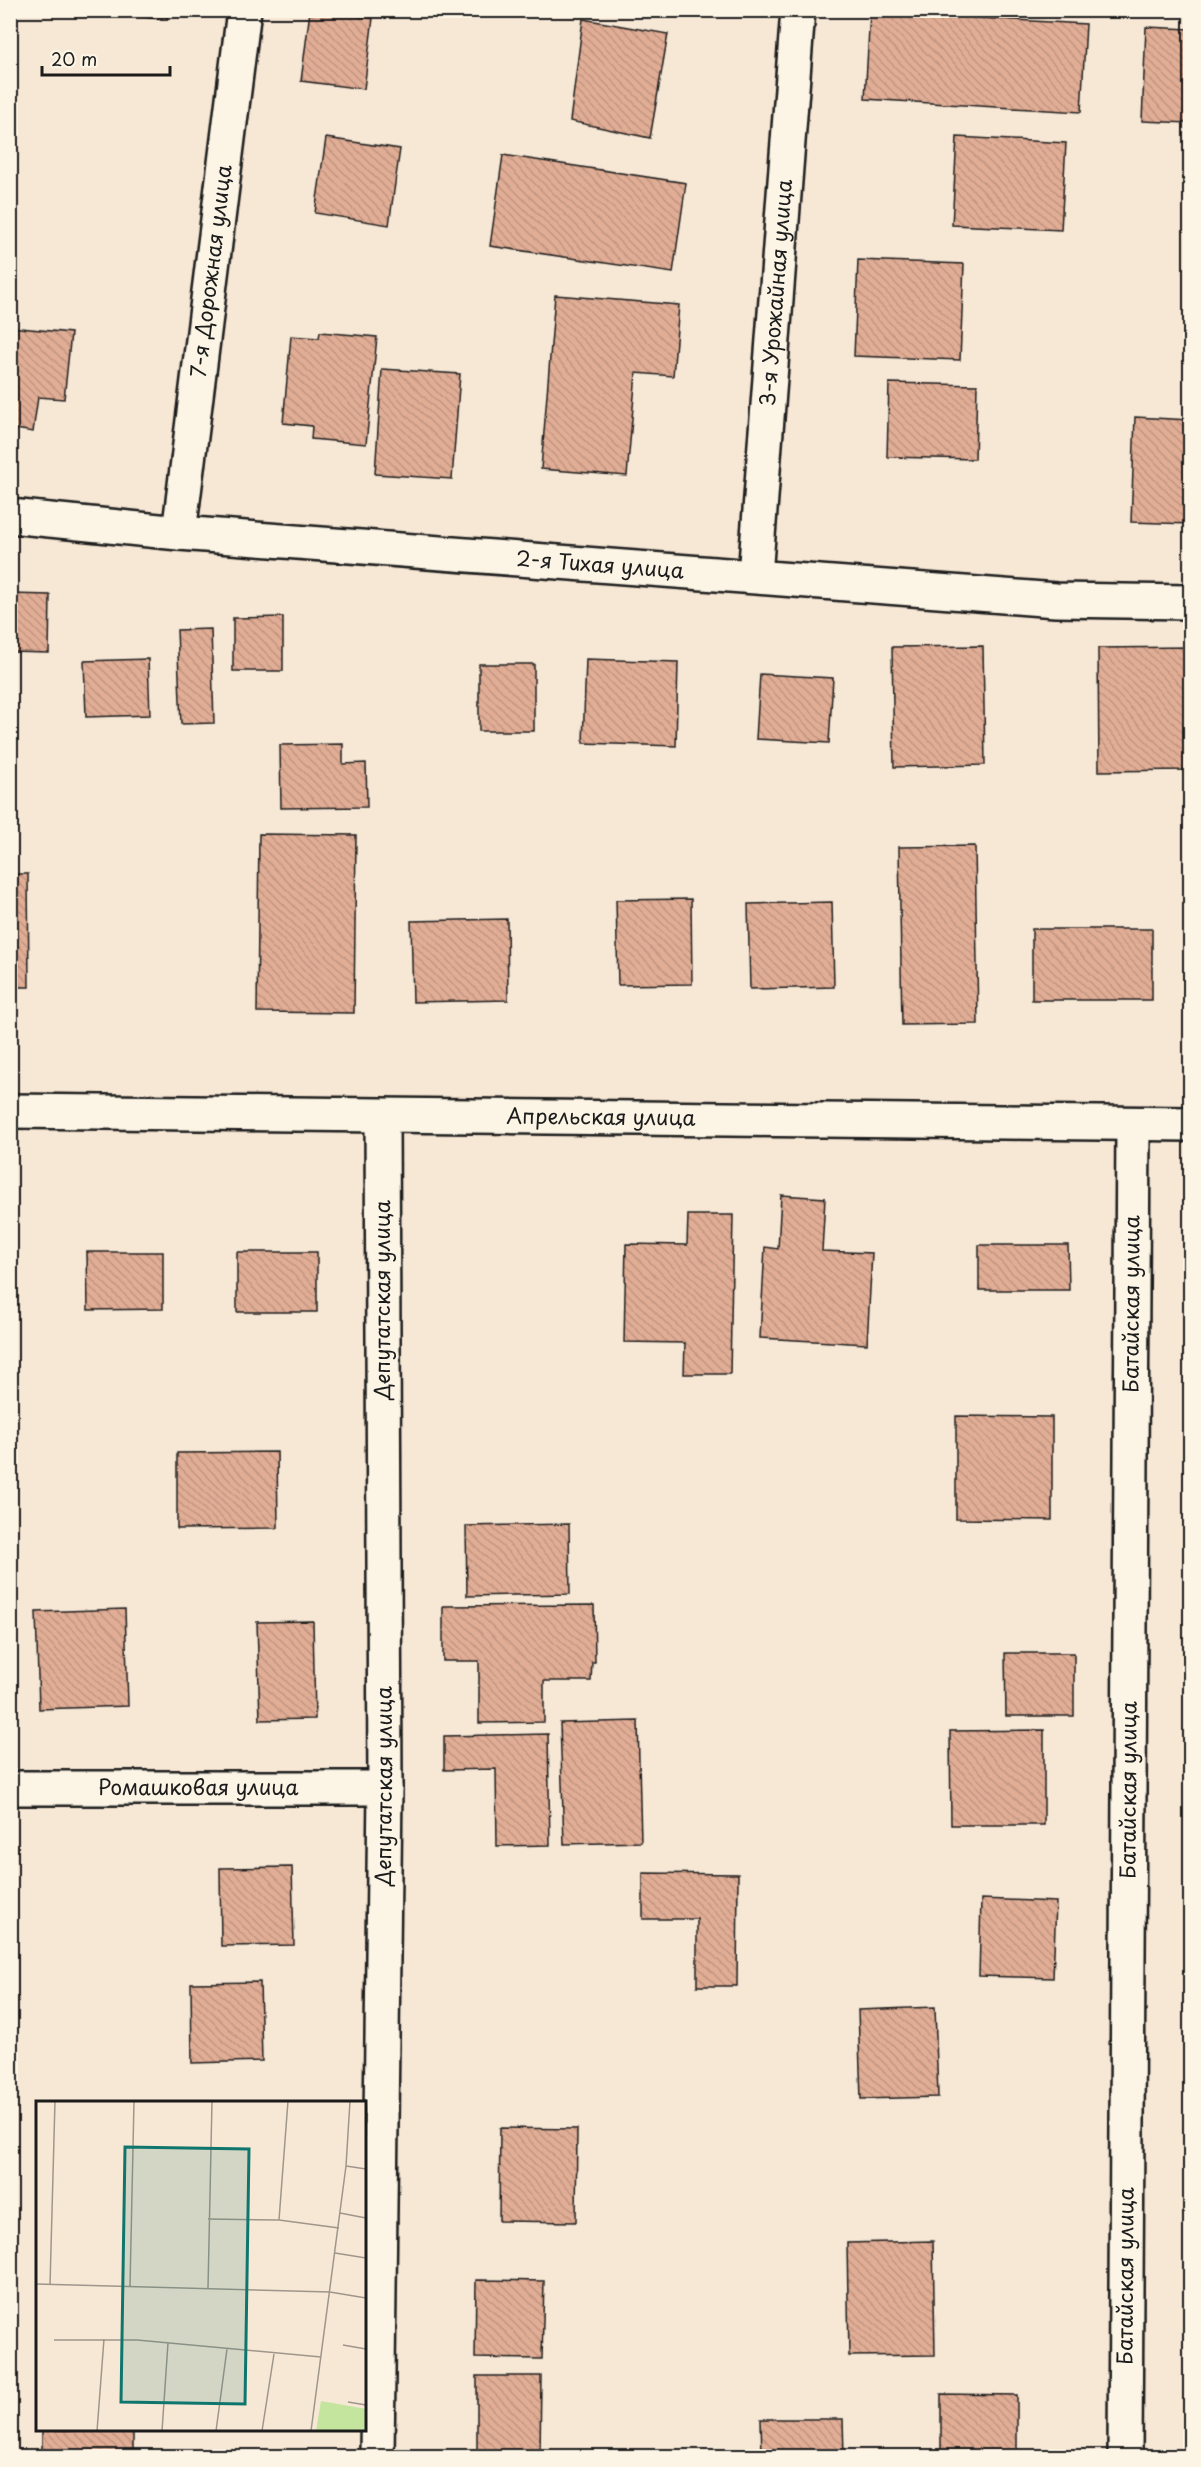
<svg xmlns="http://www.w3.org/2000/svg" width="1201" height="2467" font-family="'Playpen Sans',sans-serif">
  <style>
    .building { fill: url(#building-back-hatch); stroke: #1c1c1c; stroke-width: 1.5 }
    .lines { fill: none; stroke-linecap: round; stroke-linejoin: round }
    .street-casing { stroke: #1c1c1c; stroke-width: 38 }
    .street { stroke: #fcf5e5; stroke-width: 33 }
    .labels { text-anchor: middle; stroke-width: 4.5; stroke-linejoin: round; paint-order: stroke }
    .street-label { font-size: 21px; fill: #1c1c1c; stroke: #fcf5e5 }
    .inset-road { fill: none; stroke: #9f968b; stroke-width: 1.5 }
    .view { fill: #0f766e; fill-opacity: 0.15; stroke: #0f766e; stroke-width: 3 }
    .inset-edge { fill: none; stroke: #1c1c1c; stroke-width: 3 }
  </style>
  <defs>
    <pattern id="building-back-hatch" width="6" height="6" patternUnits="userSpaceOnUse" patternTransform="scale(1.5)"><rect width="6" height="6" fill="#e1ad95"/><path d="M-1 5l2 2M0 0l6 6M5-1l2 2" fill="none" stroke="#c09480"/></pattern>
  </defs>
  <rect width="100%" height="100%" fill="#f7e7d5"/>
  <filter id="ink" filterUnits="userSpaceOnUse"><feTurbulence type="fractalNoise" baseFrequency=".0167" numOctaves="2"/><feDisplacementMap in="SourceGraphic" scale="12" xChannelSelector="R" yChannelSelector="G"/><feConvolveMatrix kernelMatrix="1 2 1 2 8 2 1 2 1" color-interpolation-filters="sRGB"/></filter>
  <g filter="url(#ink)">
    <g class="building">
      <path d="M84 10H168L167 20Z"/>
      <path d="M310 11 373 18 364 89 301 81Z"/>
      <path d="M870 12 1086 24 1081 112 865 99Z"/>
      <path d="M583 19 668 34 650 138 570 121Z"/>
      <path d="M1146 27 1190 29V123L1142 121Z"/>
      <path d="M957 137 1066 143 1061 230 952 225Z"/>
      <path d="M326 138 400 149 389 225 315 213Z"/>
      <path d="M503 155 686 183 673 273 490 246Z"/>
      <path d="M858 260 964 264 960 360 854 356Z"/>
      <path d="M555 295 679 305 673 376 636 373 627 476 541 469Z"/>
      <path d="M10 327 71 333 64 399 38 397 33 432 10 428Z"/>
      <path d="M320 332 377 337 366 444 311 439 312 426 283 423 291 336 319 338Z"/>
      <path d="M382 369 460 374 452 479 375 474Z"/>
      <path d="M889 383 977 385 975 459 887 457Z"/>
      <path d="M1135 417 1190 420V524L1131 522Z"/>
      <path d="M10 594 50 595 49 653 10 652Z"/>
      <path d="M283 617V671H233V618Z"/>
      <path d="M211 629 214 723 181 724 177 630Z"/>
      <path d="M983 646 985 765 894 767 892 647Z"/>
      <path d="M1190 647V770L1099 771 1098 648Z"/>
      <path d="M148 659 150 715 86 717 84 661Z"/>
      <path d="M586 659 678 662 676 746 583 743Z"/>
      <rect x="479" y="664" width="55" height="67"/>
      <path d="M760 674 833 678 829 743 756 739Z"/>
      <path d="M343 744V764L366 763 367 807 281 808 280 745Z"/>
      <path d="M259 834 356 835 354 1013 257 1012Z"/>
      <path d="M975 846 978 1024 902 1025 899 847Z"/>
      <path d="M10 874H28L29 987H10Z"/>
      <path d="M691 899 692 984 618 985 616 900Z"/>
      <path d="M832 902 834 987 750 989 748 904Z"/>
      <path d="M507 919 508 1000 413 1002 411 921Z"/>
      <rect x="1032" y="929" width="120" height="71"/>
      <path d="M781 1195 825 1198 822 1251 872 1253 867 1344 760 1338 765 1247 778 1249Z"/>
      <path d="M688 1215H733L730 1374H684L685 1343 624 1342 626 1244 687 1245Z"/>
      <path d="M979 1245H1068L1069 1290H979Z"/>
      <path d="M87 1252H163V1309L88 1310Z"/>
      <rect x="237" y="1252" width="80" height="60"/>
      <path d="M956 1416 1052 1417V1520L956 1519Z"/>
      <path d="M277 1452 278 1528 177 1529V1453Z"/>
      <path d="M569 1524 570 1594 467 1596 466 1526Z"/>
      <path d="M594 1605 595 1662H592L591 1681H544V1722L479 1723V1661H443V1606Z"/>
      <path d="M125 1609 128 1706 39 1709 36 1612Z"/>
      <path d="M313 1621 315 1719 260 1720 257 1622Z"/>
      <path d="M1005 1653H1074V1716H1006Z"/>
      <path d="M638 1721 641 1842 564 1844 560 1723Z"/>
      <path d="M1044 1730V1825H951L950 1731Z"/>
      <path d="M548 1734 550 1845 497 1846 496 1769 444 1770V1736Z"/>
      <path d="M292 1867 294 1945 221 1946 220 1868Z"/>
      <path d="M643 1873 738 1874 737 1986H697V1919H643Z"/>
      <path d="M981 1899 1056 1902 1053 1978 979 1976Z"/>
      <path d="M260 1982 262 2061 192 2063 191 1983Z"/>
      <path d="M935 2007 938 2097 861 2099 858 2010Z"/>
      <path d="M500 2128 577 2129 576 2222 499 2221Z"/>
      <path d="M933 2241 935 2355 849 2356 847 2243Z"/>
      <path d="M476 2280 544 2281 542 2359 475 2358Z"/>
      <path d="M477 2376H541L540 2456H477Z"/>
      <path d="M941 2394 1017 2395V2455H941Z"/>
      <path d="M761 2419H843L844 2456H762Z"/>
      <rect x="42" y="2430" width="91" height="26"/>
    </g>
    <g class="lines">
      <g class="street-casing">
        <g id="street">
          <path id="s1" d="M10 516 179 533 1056 600 1190 602"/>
          <path id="s2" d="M179 533 244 10"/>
          <path id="s3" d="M755 576 798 10"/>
          <path id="s4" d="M10 1111 1190 1124"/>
          <path id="s5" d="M10 1788H385"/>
          <path id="s6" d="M377 2456 385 1788 382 1116"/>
          <path id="s7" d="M1125 2456 1133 1124"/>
        </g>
      </g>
      <use href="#street" class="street"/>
    </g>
  </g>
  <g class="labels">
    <g class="street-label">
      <text dy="7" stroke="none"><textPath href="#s2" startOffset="264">7-я Дорожная улица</textPath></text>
      <text dy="7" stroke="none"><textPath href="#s3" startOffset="284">3-я Урожайная улица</textPath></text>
      <text dy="7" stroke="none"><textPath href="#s1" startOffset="592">2-я Тихая улица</textPath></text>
      <text dy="7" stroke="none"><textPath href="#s4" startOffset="591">Апрельская улица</textPath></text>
      <text transform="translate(383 1300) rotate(-90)" y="7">Депутатская улица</text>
      <text dy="7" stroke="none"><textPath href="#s7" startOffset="1152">Батайская улица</textPath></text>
      <text dy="7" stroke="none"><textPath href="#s6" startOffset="670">Депутатская улица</textPath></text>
      <text dy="7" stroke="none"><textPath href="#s5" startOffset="188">Ромашковая улица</textPath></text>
      <text dy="7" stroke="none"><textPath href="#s7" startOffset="666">Батайская улица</textPath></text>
      <text dy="7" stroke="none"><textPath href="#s7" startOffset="180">Батайская улица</textPath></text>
    </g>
  </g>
  <g transform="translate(36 2101)">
    <rect width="330" height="330" fill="#f7e7d5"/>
    <path d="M285 300 330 308V330H280Z" fill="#c3e59e"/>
    <path class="inset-road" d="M310 65 330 68M304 112 330 117M172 118 243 119 303 127M243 119 252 0M299 152 330 157M0 183 294 191 330 197M14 184 19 0M94 185 98 0M172 187 176 0M18 239H101L285 256M307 244 330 248M312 301 330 304M61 330 68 238M126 330 132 242M180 330 191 248M226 330 238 253M275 330 310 65 314 0"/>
    <path class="view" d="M89 46 213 48 209 303 85 301Z"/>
    <rect width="330" height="330" class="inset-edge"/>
  </g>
  <rect width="1201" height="2467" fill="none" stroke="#fcf5e5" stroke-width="36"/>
  <rect x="18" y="18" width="1165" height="2431" fill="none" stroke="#1c1c1c" stroke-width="2" filter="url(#ink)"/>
  <path d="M42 66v9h128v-9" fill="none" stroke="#1c1c1c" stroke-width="3"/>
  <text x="51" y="66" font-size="18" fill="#1c1c1c" stroke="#fcf5e5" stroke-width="4.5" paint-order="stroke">20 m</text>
</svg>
